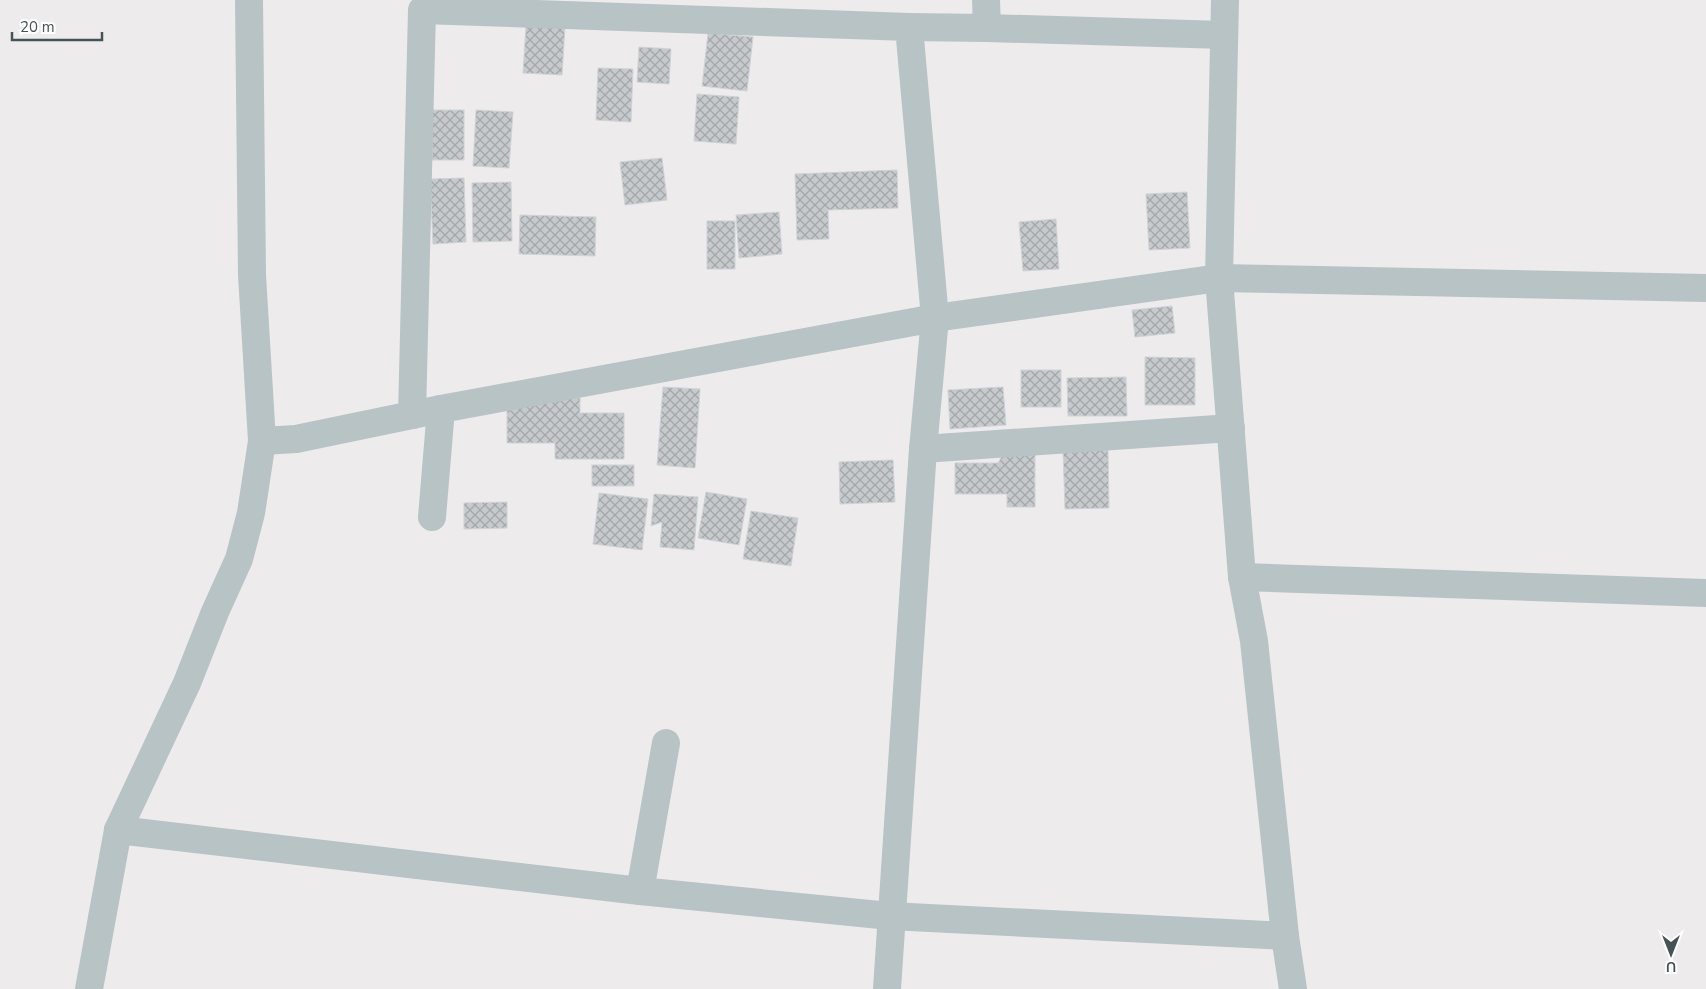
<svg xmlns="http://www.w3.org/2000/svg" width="1706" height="989" font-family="'Nunito Sans',sans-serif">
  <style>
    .building { fill: url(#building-cross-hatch); stroke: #d0d3d6 }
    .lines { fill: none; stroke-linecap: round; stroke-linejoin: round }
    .minor { stroke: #b8c3c6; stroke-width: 28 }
  </style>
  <defs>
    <pattern id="building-cross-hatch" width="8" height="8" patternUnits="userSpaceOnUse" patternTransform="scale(1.25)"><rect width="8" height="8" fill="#c6cacd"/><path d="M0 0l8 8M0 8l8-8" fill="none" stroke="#a3a7a9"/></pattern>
  </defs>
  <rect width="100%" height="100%" fill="#eeebec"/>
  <g class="building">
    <path d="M526 25 565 27 562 75 523 73Z"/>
    <path d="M708 33 753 37 747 91 702 86Z"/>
    <path d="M639 47 671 49 669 84 637 82Z"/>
    <path d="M598 68 633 69 631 122 596 120Z"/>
    <path d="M697 94 739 97 736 144 694 141Z"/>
    <rect x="432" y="110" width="32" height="50"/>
    <path d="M476 110 513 112 509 168 473 166Z"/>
    <path d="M662 158 667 200 625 205 620 162Z"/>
    <path d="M897 170 898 208 828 210 829 239 797 240 795 174Z"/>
    <path d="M464 178 466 242 433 244 430 179Z"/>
    <path d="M511 182 512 241 473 242 472 183Z"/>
    <path d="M1187 192 1190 248 1149 250 1146 194Z"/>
    <path d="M779 212 782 254 739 258 736 215Z"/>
    <path d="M520 215 596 217 595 256 519 254Z"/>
    <path d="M1056 219 1059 269 1023 271 1019 222Z"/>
    <rect x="707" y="221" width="28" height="48"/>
    <path d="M1172 306 1175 333 1135 337 1132 310Z"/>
    <path d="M1145 357 1195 358V405H1145Z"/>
    <rect x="1021" y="370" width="40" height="37"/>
    <path d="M1126 377 1127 416H1068L1067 378Z"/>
    <path d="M663 387 700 389 695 468 657 465Z"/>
    <path d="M1003 387 1006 425 950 429 948 390Z"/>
    <path d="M507 398H580V413H624V459H555V443H507Z"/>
    <path d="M1108 450 1109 508 1065 509 1063 451Z"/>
    <path d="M1004 453H1035V507H1007V494H955V463H998Z"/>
    <path d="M893 460 895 502 840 504 839 462Z"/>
    <rect x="592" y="465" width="42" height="21"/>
    <path d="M706 492 747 499 739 545 698 538Z"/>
    <path d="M599 493 648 499 642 550 593 544Z"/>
    <path d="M654 494 698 497 694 550 660 547 662 522 651 526Z"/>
    <path d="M507 502V528L464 529V503Z"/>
    <path d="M751 511 798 518 791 566 743 559Z"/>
  </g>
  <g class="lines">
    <g class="minor">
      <path d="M1225 0 1219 278 1242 577 1254 641 1285 936 1293 989"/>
      <path d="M909 27 987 28 986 0"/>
      <path d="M987 28 1224 35"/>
      <path d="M412 415 422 10 909 27 935 318 923 449 887 989"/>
      <path d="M262 441 296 439 441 409 935 318 1219 278 1706 288"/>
      <path d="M923 449 1231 428"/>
      <path d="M432 517 441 409"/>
      <path d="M1242 577 1706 593"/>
      <path d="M666 743 640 891 890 916 1285 936"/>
      <path d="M118 830 640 891"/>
      <path d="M89 989 118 830 187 683 215 612 239 559 251 513 262 441 252 275 249 0"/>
    </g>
  </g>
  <g transform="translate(1671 954) rotate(180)" stroke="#ffffff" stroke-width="4" paint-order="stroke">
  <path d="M0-4L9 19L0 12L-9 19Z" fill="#465356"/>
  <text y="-8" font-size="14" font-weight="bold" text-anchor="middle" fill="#465356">U</text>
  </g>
  <path d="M12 32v8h90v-8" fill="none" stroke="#465356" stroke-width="2.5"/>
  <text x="20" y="32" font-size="15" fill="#465356" stroke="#ffffff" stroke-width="4" paint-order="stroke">20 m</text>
</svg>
